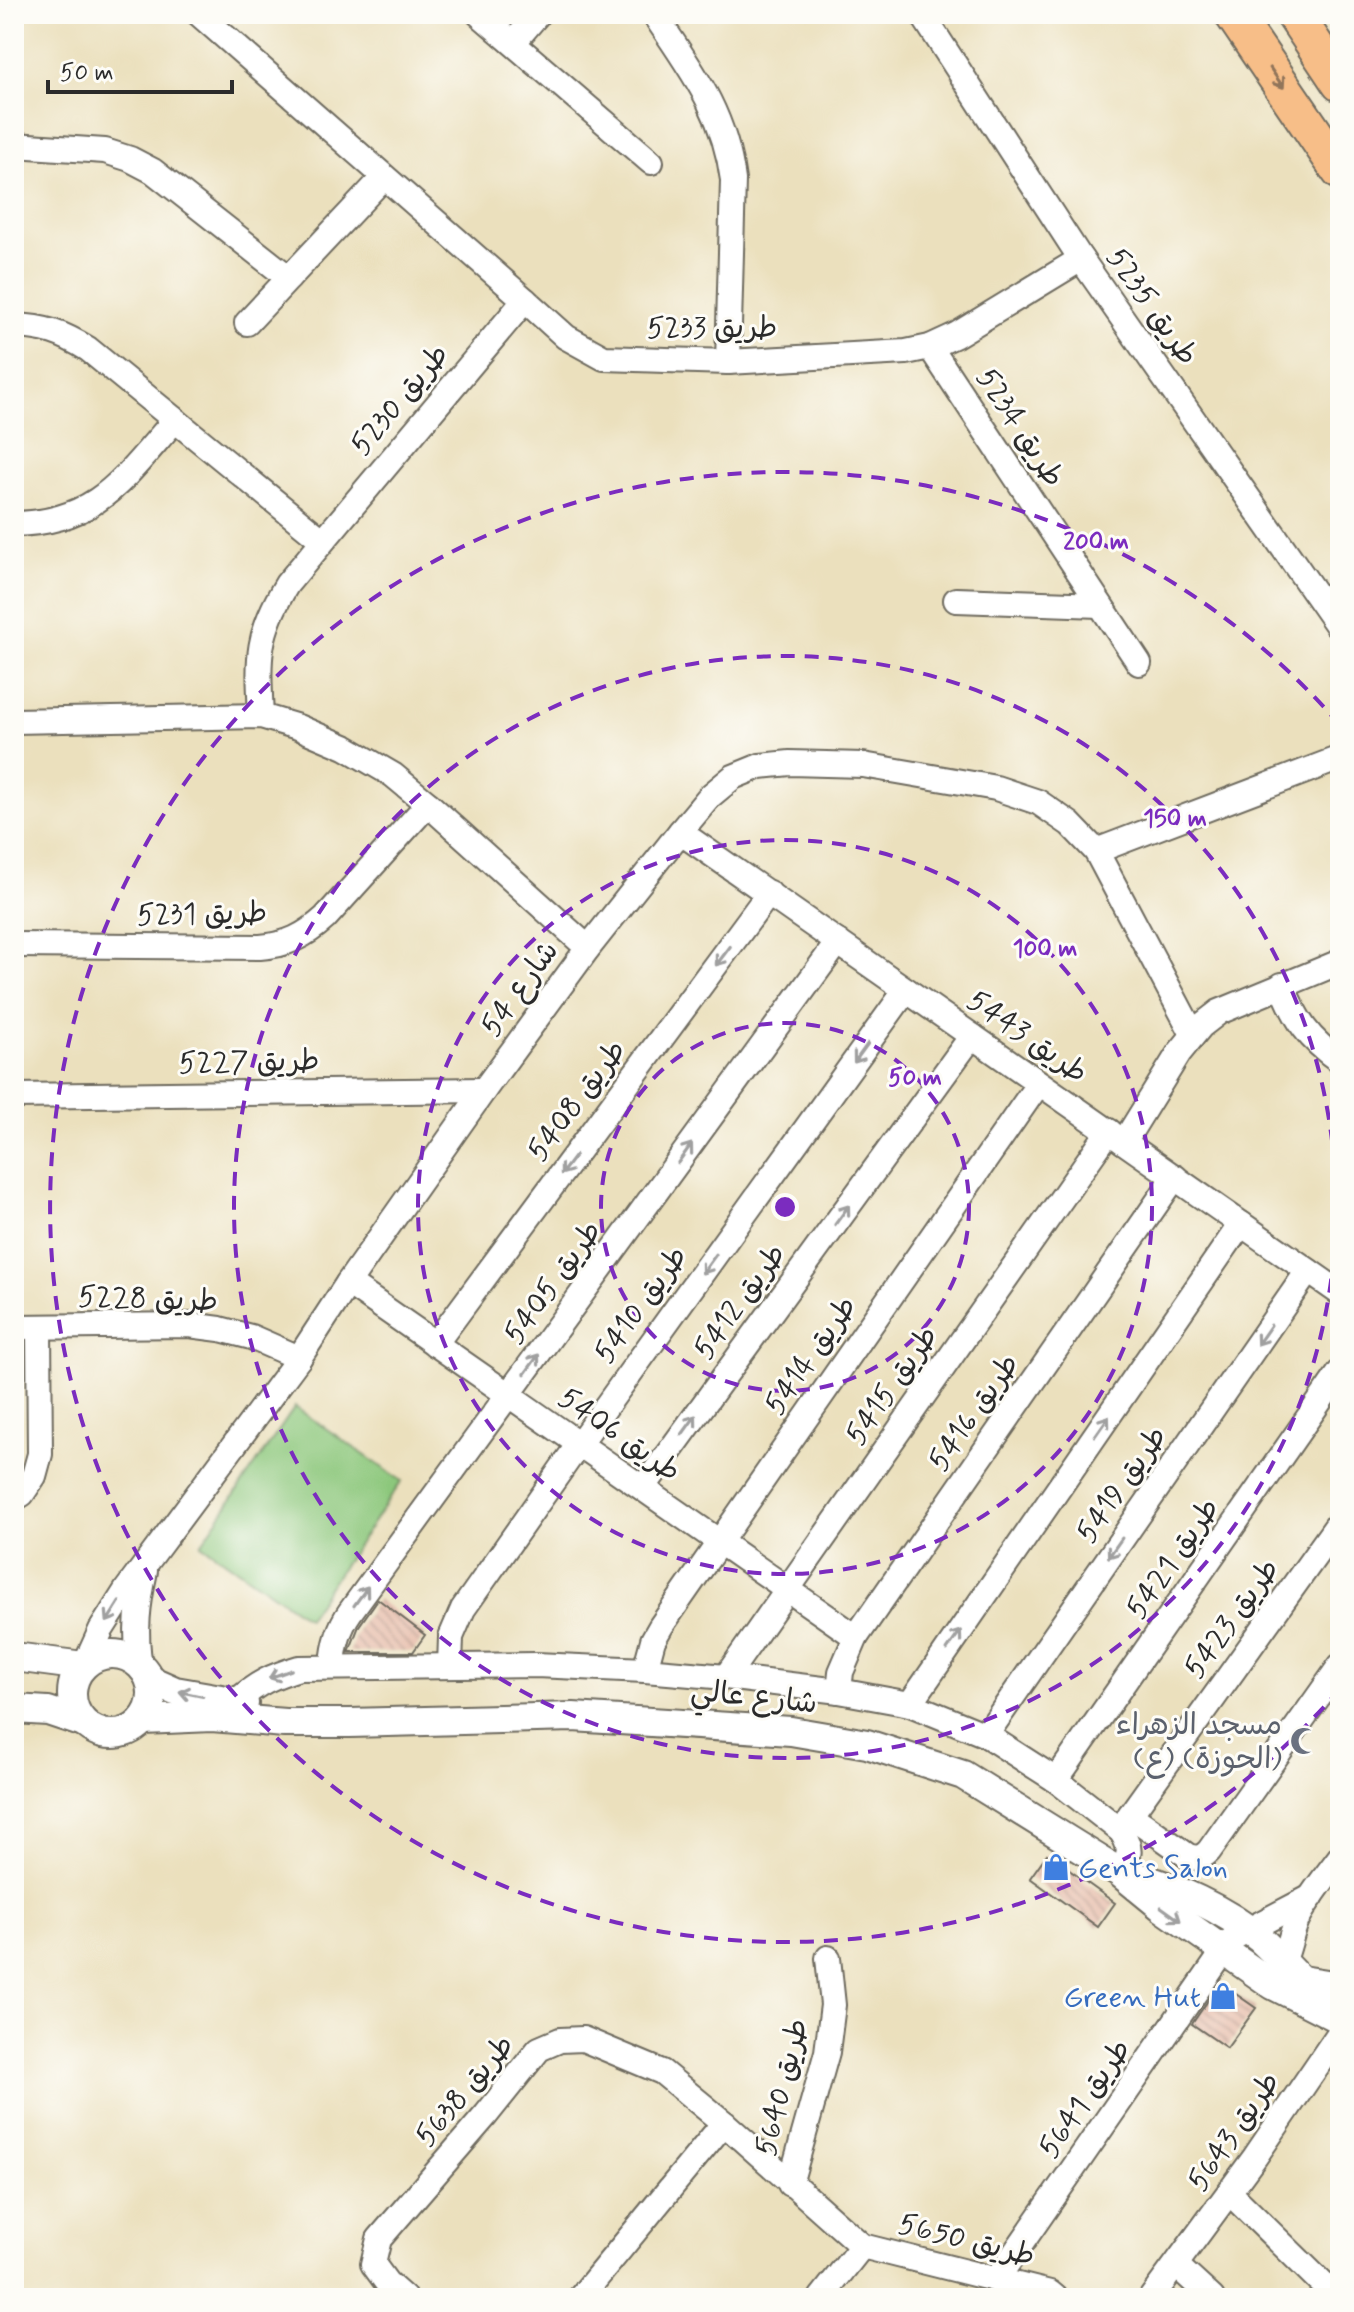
<svg xmlns="http://www.w3.org/2000/svg" width="1354" height="2312" font-family="Mynerve,'Playpen Sans Arabic',sans-serif">
  <style>
    .pitch { fill: #8cc77b; stroke: #5c7953; stroke-width: 2 }
    .building { fill: url(#building-back-hatch) }
    .lines { fill: none; stroke-linecap: round; stroke-linejoin: round }
    .minor-casing { stroke: #6e6a5e; stroke-width: 28 }
    .tertiary-casing { stroke: #6e6a5e; stroke-width: 32 }
    .primary-casing { stroke: #6e6a5e; stroke-width: 40 }
    .minor { stroke: #fff; stroke-width: 24 }
    .tertiary { stroke: #fff; stroke-width: 28 }
    .primary { stroke: #f7be88; stroke-width: 36 }
    .oneway { stroke: #91745a }
    .oneway2 { stroke: #a0a0a0 }
    .ring { fill: none; stroke: #7b2cbf; stroke-width: 4; stroke-dasharray: 14 10 }
    .labels { text-anchor: middle; stroke-width: 6; stroke-linejoin: round; paint-order: stroke }
    .street-label { font-size: 30px; fill: #2b2b2b; stroke: #fdfcf7 }
    .worship-label { font-size: 30px; fill: #5b616d; stroke: #fdfcf7; text-anchor: end }
    .shop-label { font-size: 30px; fill: #366cbe; stroke: #fdfcf7; text-anchor: start }
    .centre { fill: #7b2cbf; stroke: #fdfcf7; stroke-width: 4 }
    .ring-label { font-size: 24px; text-anchor: middle; font-weight: bold; fill: #7b2cbf; stroke: #fdfcf7; stroke-width: 6; stroke-linejoin: round; paint-order: stroke }
  </style>
  <defs>
    <pattern id="building-back-hatch" width="6" height="6" patternUnits="userSpaceOnUse" patternTransform="scale(2)"><rect width="6" height="6" fill="#e4b5a1"/><path d="M-1 5l2 2M0 0l6 6M5-1l2 2" fill="none" stroke="#b99383"/></pattern>
  </defs>
  <rect width="100%" height="100%" fill="#fdfcf7"/>
  <filter id="ink" filterUnits="userSpaceOnUse"><feTurbulence type="fractalNoise" baseFrequency=".0125" numOctaves="2"/><feDisplacementMap in="SourceGraphic" scale="16" xChannelSelector="R" yChannelSelector="G"/><feConvolveMatrix kernelMatrix="1 2 1 2 8 2 1 2 1" color-interpolation-filters="sRGB"/></filter>
  <filter id="wash" filterUnits="userSpaceOnUse"><feTurbulence type="fractalNoise" baseFrequency=".006" numOctaves="4" result="noise"/><feDisplacementMap in="SourceGraphic" scale="32" xChannelSelector="R" yChannelSelector="G"/><feGaussianBlur stdDeviation="1.8" result="paint"/><feColorMatrix in="noise" values="0 0 0 0 0 0 0 0 0 0 0 0 0 0 0 0 0 1.4 0 .05"/><feComposite in="paint" operator="in"/></filter>
  <g filter="url(#wash)">
    <rect width="100%" height="100%" fill="#ebe0bd"/>
    <path class="pitch" d="M295 1407 402 1481 307 1618 201 1544Z"/>
    <g id="blocks">
      <g class="building">
        <path d="M378 1599 425 1635 413 1652H349L359 1626Z"/>
        <path d="M1047 1854 1115 1903 1098 1927 1030 1878Z"/>
        <path d="M1220 1983 1256 2008 1227 2048 1192 2024Z"/>
      </g>
    </g>
  </g>
  <g filter="url(#ink)">
    <use href="#blocks" fill-opacity="0" stroke="#6e6a5e" stroke-width="2"/>
    <g class="lines">
      <g class="minor-casing">
        <g id="minor">
          <path d="M199 14 525 300 566 337 604 358 728 362 906 352 930 347 956 335 1081 259"/>
          <path d="M479 14 651 162"/>
          <path d="M654 14C692 71 724 111 733 180L728 362"/>
          <path d="M922 14 1081 259 1340 629"/>
          <path d="M514 42 538 14"/>
          <path d="M14 145 105 151 130 159 153 171 289 278 384 177"/>
          <path d="M247 323 289 278"/>
          <path d="M14 326C45 327 62 333 88 349L322 540"/>
          <path d="M930 347 1139 663"/>
          <path d="M14 524C98 523 124 477 175 420"/>
          <path d="M956 600 1100 605"/>
          <path d="M261 716C258 658 256 635 287 584L525 300"/>
          <path d="M14 721 261 716 298 727 345 747 393 775 428 804 588 948"/>
          <path d="M680 832 1340 1293"/>
          <path d="M1096 851 1340 758"/>
          <path d="M14 945 260 947C287 945 305 936 325 918L428 804"/>
          <path d="M1282 985C1296 1020 1308 1039 1340 1061"/>
          <path d="M14 1096 484 1090"/>
          <path d="M1124 1142 1179 1053 1201 1026 1219 1012 1340 962"/>
          <path d="M348 1283 856 1637"/>
          <path d="M14 1327 189 1325 220 1329 251 1337 299 1358"/>
          <path d="M435 1344 769 893"/>
          <path d="M643 1488 972 1036"/>
          <path d="M14 1499 22 1494 34 1476 40 1454 39 1327"/>
          <path d="M86 1663 101 1630 127 1589 299 1358 348 1283 484 1090 588 948 680 832 710 796 733 777 760 766 790 763 863 765 996 788 1038 802 1070 824 1096 851 1193 1034"/>
          <path d="M140 1665C134 1632 138 1603 145 1571"/>
          <path d="M333 1666C334 1646 338 1629 350 1612L838 942"/>
          <path d="M450 1666 451 1637 463 1609 579 1444 906 990"/>
          <path d="M645 1670 653 1640 661 1626 1039 1083"/>
          <path d="M726 1677 1109 1131"/>
          <path d="M839 1691 841 1672 856 1637 1175 1177"/>
          <path d="M236 1702C257 1683 272 1676 299 1668L536 1665 645 1670 726 1677 839 1691 910 1704 986 1735 1056 1780 1121 1831C1132 1848 1131 1857 1119 1872"/>
          <path d="M910 1704 1241 1224"/>
          <path d="M986 1735 1308 1271"/>
          <path d="M1056 1780 1340 1372"/>
          <path d="M1130 1815 1188 1856C1197 1859 1202 1858 1209 1851L1340 1666"/>
          <path d="M1121 1831 1130 1815 1340 1521"/>
          <path d="M1274 1975C1289 1961 1289 1934 1299 1916 1310 1895 1326 1876 1340 1857"/>
          <path d="M1296 1977 1340 1984"/>
          <path d="M790 2184 827 2052 833 2005 828 1958"/>
          <path d="M1230 2193 1337 2298"/>
          <path d="M1177 2266 1212 2298"/>
          <path d="M996 2280 1233 1938 1311 1897"/>
          <path d="M404 2298 387 2283 373 2264 379 2239 486 2115 539 2049 560 2040 583 2039 662 2072 724 2123 862 2246 1050 2293 1056 2298"/>
          <path d="M580 2298 724 2123"/>
          <path d="M821 2298 862 2246"/>
          <path d="M1151 2298 1255 2157 1340 2032"/>
        </g>
      </g>
      <g class="tertiary-casing">
        <g id="tertiary">
          <circle cx="112" cy="1694" r="40"/>
          <path d="M14 1658H22L83 1666"/>
          <path d="M150 1680 175 1691 244 1703"/>
          <path d="M14 1709 48 1711 84 1723"/>
          <path d="M143 1720 212 1717 285 1723H350L573 1717 791 1731 867 1744 963 1775 1119 1872 1163 1908 1273 1985 1340 2019"/>
          <path d="M1131 1875C1173 1886 1226 1910 1259 1938 1281 1958 1299 1980 1321 1999"/>
        </g>
      </g>
      <g class="primary-casing">
        <g id="primary">
          <path d="M1233 14 1340 171"/>
          <path d="M1294 14 1340 83"/>
        </g>
      </g>
      <use href="#minor" class="minor"/>
      <use href="#tertiary" class="tertiary"/>
      <use href="#primary" class="primary"/>
    </g>
    <defs><path id="oneway-shaft" d="M-6 0H5M1.5-3L5.5 0L1.5 3" fill="none" stroke-width="1.6" stroke-linecap="round" stroke-linejoin="round" transform="scale(2)"/></defs>
    <use class="oneway" href="#oneway-shaft" transform="translate(1277 78) rotate(56)"/>
    <g class="oneway2">
      <use href="#oneway-shaft" transform="translate(723 956) rotate(127)"/>
      <use href="#oneway-shaft" transform="translate(861 1053) rotate(126)"/>
      <use href="#oneway-shaft" transform="translate(685 1153) rotate(-54)"/>
      <use href="#oneway-shaft" transform="translate(568 1165) rotate(127)"/>
      <use href="#oneway-shaft" transform="translate(842 1215) rotate(-54)"/>
      <use href="#oneway-shaft" transform="translate(709 1264) rotate(126)"/>
      <use href="#oneway-shaft" transform="translate(1264 1335) rotate(125)"/>
      <use href="#oneway-shaft" transform="translate(532 1364) rotate(-54)"/>
      <use href="#oneway-shaft" transform="translate(689 1425) rotate(-54)"/>
      <use href="#oneway-shaft" transform="translate(1102 1426) rotate(-55)"/>
      <use href="#oneway-shaft" transform="translate(1115 1548) rotate(125)"/>
      <use href="#oneway-shaft" transform="translate(361 1596) rotate(-54)"/>
      <use href="#oneway-shaft" transform="translate(113 1612) rotate(122)"/>
      <use href="#oneway-shaft" transform="translate(954 1640) rotate(-55)"/>
      <use href="#oneway-shaft" transform="translate(280 1674) rotate(160)"/>
      <use href="#oneway-shaft" transform="translate(191 1694) rotate(-168)"/>
      <use href="#oneway-shaft" transform="translate(1171 1914) rotate(36)"/>
    </g>
  </g>
  <g class="ring">
    <circle cx="785" cy="1207" r="184"/>
    <circle cx="785" cy="1207" r="367"/>
    <circle cx="785" cy="1207" r="551"/>
    <path d="M1340 1689A735 735 0 1 1 1340 725"/>
  </g>
  <defs>
    <g id="mosque-bare" transform="scale(2.16)"><path d="M3.5-4.9A6 6 0 1 0 3.5 4.9A5 5 0 1 1 3.5-4.9Z" fill="#6b7280" stroke="#fdfcf7" stroke-width="2.5" paint-order="stroke"/></g>
    <g id="shop-bare" transform="scale(2.16)"><path d="M-5-2.5h2.3a2.7 3.5 0 0 1 5.4 0H5L5.5 6h-11ZM-1.5-2.5h3a1.5 2.3 0 0 0-3 0Z" fill="#3f7fe0" stroke="#fdfcf7" stroke-width="2.5" paint-order="stroke"/></g>
  </defs>
  <g fill-rule="evenodd">
    <use href="#mosque-bare" x="1304" y="1741"/>
    <use href="#shop-bare" x="1056" y="1867"/>
    <use href="#shop-bare" x="1223" y="1996"/>
  </g>
  <g class="labels">
    <g class="street-label">
      <text transform="translate(1153 306) rotate(55)" y="10">طريق 5235</text>
      <text x="712" y="337">طريق 5233</text>
      <text transform="translate(399 399) rotate(-50)" y="10">طريق 5230</text>
      <text transform="translate(1021 427) rotate(57)" y="10">طريق 5234</text>
      <text transform="translate(202 913) rotate(-1)" y="10">طريق 5231</text>
      <text transform="translate(519 988) rotate(-54)" y="10">شارع 54</text>
      <text transform="translate(1028 1036) rotate(35)" y="10">طريق 5443</text>
      <text transform="translate(249 1061) rotate(-1)" y="10">طريق 5227</text>
      <text transform="translate(576 1100) rotate(-53)" y="10">طريق 5408</text>
      <text transform="translate(552 1282) rotate(-54)" y="10">طريق 5405</text>
      <text transform="translate(148 1298) rotate(2)" y="10">طريق 5228</text>
      <text transform="translate(739 1301) rotate(-54)" y="10">طريق 5412</text>
      <text transform="translate(640 1304) rotate(-54)" y="10">طريق 5410</text>
      <text transform="translate(810 1355) rotate(-55)" y="10">طريق 5414</text>
      <text transform="translate(891 1385) rotate(-55)" y="10">طريق 5415</text>
      <text transform="translate(973 1412) rotate(-55)" y="10">طريق 5416</text>
      <text transform="translate(620 1434) rotate(35)" y="10">طريق 5406</text>
      <text transform="translate(1121 1484) rotate(-55)" y="10">طريق 5419</text>
      <text transform="translate(1172 1558) rotate(-55)" y="10">طريق 5421</text>
      <text transform="translate(1231 1618) rotate(-54)" y="10">طريق 5423</text>
      <text transform="translate(754 1696) rotate(6)" y="10">شارع عالي</text>
      <text transform="translate(781 2087) rotate(-76)" y="10">طريق 5640</text>
      <text transform="translate(464 2090) rotate(-50)" y="10">طريق 5638</text>
      <text transform="translate(1084 2098) rotate(-55)" y="10">طريق 5641</text>
      <text transform="translate(1233 2131) rotate(-55)" y="10">طريق 5643</text>
      <text transform="translate(967 2239) rotate(14)" y="10">طريق 5650</text>
    </g>
    <g class="worship-label">
      <text x="1282" y="1734">مسجد الزهراء<tspan x="1282" dy="34">(ع) (الحوزة)</tspan></text>
    </g>
    <g class="shop-label">
      <text x="1078" y="1877">Gents Salon</text>
      <text x="1201" y="2006" text-anchor="end">Green Hut</text>
    </g>
  </g>
  <circle cx="785" cy="1207" r="12" class="centre"/>
  <g class="ring-label">
    <text x="1096" y="549">200 m</text>
    <text x="1175" y="826">150 m</text>
    <text x="1045" y="956">100 m</text>
    <text x="915" y="1085">50 m</text>
  </g>
  <rect width="1354" height="2312" fill="none" stroke="#fdfcf7" stroke-width="48"/>
  <path d="M48 80v12h184v-12" fill="none" stroke="#2b2b2b" stroke-width="4"/>
  <text x="60" y="80" font-size="24" fill="#2b2b2b" stroke="#fdfcf7" stroke-width="6" paint-order="stroke">50 m</text>
</svg>
